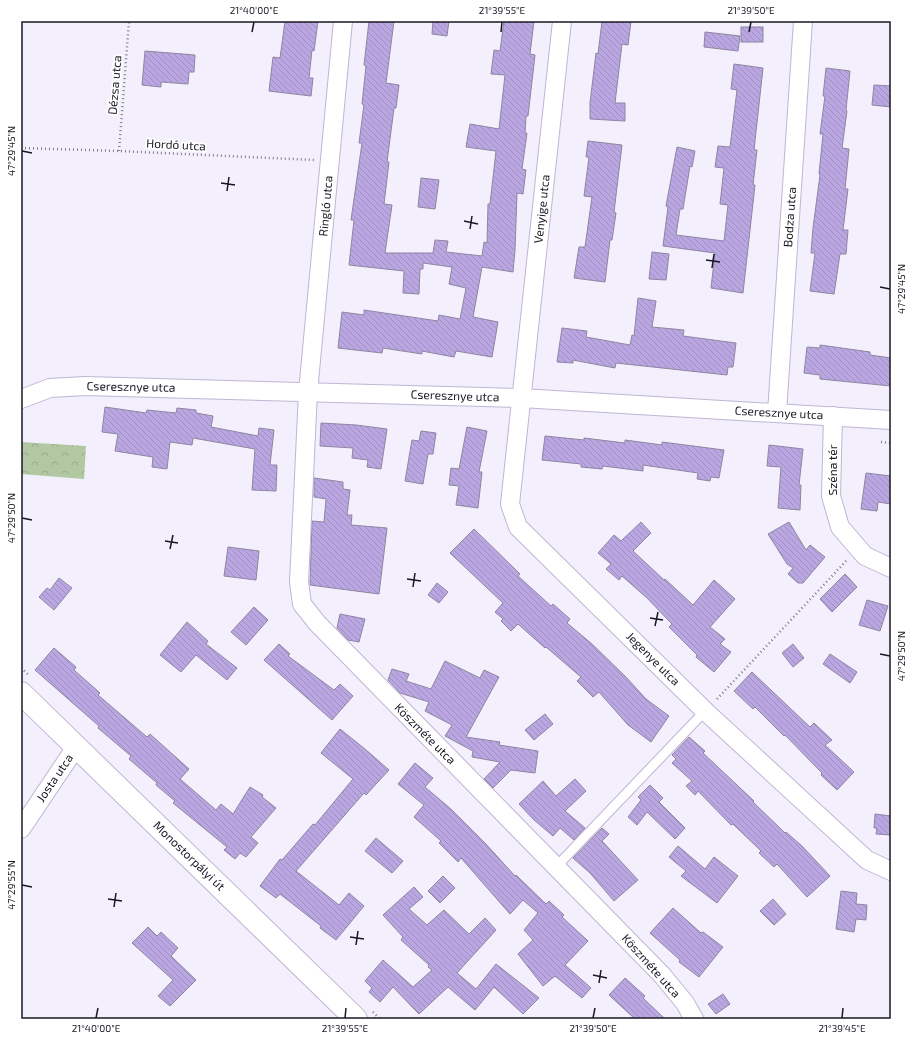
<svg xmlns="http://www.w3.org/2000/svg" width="912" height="1040" font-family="'Exo 2',sans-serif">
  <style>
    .park { fill: url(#park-crowns) }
    .building { fill: url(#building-back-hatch); stroke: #8e85a1 }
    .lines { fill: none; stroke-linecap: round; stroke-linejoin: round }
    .lane-casing { stroke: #bfb6d4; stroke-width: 11 }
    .street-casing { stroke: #bfb6d4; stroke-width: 20 }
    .secondary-casing { stroke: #bfb6d4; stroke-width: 24 }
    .path { stroke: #7f7c88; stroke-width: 2.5; stroke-dasharray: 1 3; stroke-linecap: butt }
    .lane { stroke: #fff; stroke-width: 9 }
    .street { stroke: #fff; stroke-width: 18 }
    .secondary { stroke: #fff; stroke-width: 22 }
    .ticks { fill: none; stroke: #1a1722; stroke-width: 1.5 }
    .labels { text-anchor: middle; stroke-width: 3.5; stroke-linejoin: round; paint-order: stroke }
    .street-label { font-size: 12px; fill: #1a1722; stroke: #fff }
    .neatline { fill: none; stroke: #1a1722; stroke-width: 1.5 }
    .ticks-label { font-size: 10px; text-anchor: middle; fill: #1a1722 }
  </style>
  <defs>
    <pattern id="park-crowns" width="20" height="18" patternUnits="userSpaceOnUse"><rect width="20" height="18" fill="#b2c8a3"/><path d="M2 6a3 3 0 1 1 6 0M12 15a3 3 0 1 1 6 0" fill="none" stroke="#98ab8c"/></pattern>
    <pattern id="building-back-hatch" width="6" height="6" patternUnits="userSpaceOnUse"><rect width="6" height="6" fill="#baa7e2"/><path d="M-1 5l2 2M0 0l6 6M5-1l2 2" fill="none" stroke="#9f8fc2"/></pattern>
  </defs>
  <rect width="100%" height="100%" fill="#f3effc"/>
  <path class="park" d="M21 442 86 446 84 479 21 474Z"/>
  <g class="building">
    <path d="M285 21H318L314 51 312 50 309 78H313L311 96 269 91 273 57 280 58Z"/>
    <path d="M369 21H394L386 83 399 85 396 108H394L387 162H389L384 204 392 205 385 253H433L435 240 448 241 446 252 482 256 484 242 487 243 488 204H490L496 151 466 147 470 124 499 129 505 75 491 74 494 50 500 51 504 21H534L530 54 535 55 528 116H526L525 133H527L522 169 526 170 523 194 517 193 515 250 513 272 482 267 473 317 498 322 492 357 456 351 454 357 422 351V354L383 348 382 353 338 348 342 312 364 315V310L438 321 439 315 460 319 466 288 449 284 452 267 423 263V269H420L419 294 403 293 404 271 349 265 354 220H351L362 143H359L364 105 362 104 366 66 364 65Z"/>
    <path d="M433 21H449L447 36 432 34Z"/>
    <path d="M602 21H631L628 45 622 44 615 103H625V121L590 119V103L596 53 598 54Z"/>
    <rect x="741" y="27" width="22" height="15"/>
    <path d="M705 32 740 36 738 51 704 47Z"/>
    <path d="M145 51 195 55 194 72H189L188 84 161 82V87L142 85Z"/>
    <path d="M734 64 763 68 754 150H757L753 185H755L743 293 711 288 715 253 663 246 668 207 666 206 677 147 695 151 692 167 690 166 683 209H680L676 235 724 241 728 205 720 204 724 168 715 167 718 146 730 147 737 90 731 89Z"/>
    <path d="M826 68 850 71 846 110 847 111 842 148 849 149 845 189H848L843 230H848L846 254H840L834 294 810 291 815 253H811L813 228 820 175 819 174 823 134H820L825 96H823Z"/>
    <path d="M874 85 891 86V107L872 105Z"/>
    <path d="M588 141 622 145 614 212 616 213 612 240H610L605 282 574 278 579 247H585L592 197 584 196 589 157H586Z"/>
    <path d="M421 178 439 180 435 209 418 207Z"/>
    <path d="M652 252 669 254 666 280 649 279Z"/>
    <path d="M638 298 656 301 652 327 684 330 683 336 736 343 733 367H728L727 375 616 363 615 368 573 360V363L557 362 562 328 587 331 586 337 630 345 632 335 634 336Z"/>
    <path d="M820 345 870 352V355L891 358V386L820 379V375L804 373 807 347 820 348Z"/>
    <path d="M105 407 146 413 147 410 176 413 177 408 196 410V413L213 416 211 427 258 436 259 428 274 430 270 465H277L276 491 252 490 255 449 193 438 192 445 170 442 167 469 152 467 153 457 115 451 118 434 102 432Z"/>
    <path d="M321 423 356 425 387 429 381 469 367 467 368 460 352 458 353 448 320 446Z"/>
    <path d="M467 427 487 431 479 472H482L478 508 456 505 459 486 449 485 451 468 459 469Z"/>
    <path d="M421 431 436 433 433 454H428L423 484 405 481 412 440 419 441Z"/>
    <path d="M545 436 584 440V438L625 443V440L662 445V442L724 450 719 478 711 477 710 481 697 479 698 473 643 465V471L603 466 602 469 581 467V464L542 460Z"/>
    <path d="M769 445 803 449 799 485H801L800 510 778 508 781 467 767 466Z"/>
    <path d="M866 473 891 476V504L878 502 877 511 861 509Z"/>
    <path d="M314 478 343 482V489L350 490 347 515H352L351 525 387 528 379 594 310 585 312 521 324 522 326 499 314 497Z"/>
    <path d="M641 522 651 533 633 551 664 580 665 579 693 605 714 580 735 599 710 627 725 639 720 644 731 652 714 672 696 657 697 655 669 627 672 624 647 598 622 576 619 580 606 569 611 564 598 553 614 535 621 541Z"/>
    <path d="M789 522 806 550 810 545 825 557 803 583H798L788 574 793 568 787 564 768 534Z"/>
    <path d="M474 529 520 574 518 576 551 606 553 604 570 619 567 623 592 644 626 677 646 699 669 716 651 742 628 725 599 692 593 697 577 681 581 677 546 647 545 648 518 624 511 631 501 621 503 619 495 612 503 603 450 553Z"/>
    <path d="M228 547 259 551 256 580 224 576Z"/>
    <path d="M845 574 857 587 832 612 820 599Z"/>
    <path d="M59 578 72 588 54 610 39 597 47 588 50 590Z"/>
    <path d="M437 583 448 592 439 603 428 595Z"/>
    <path d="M867 600 888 606 880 631 859 625Z"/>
    <path d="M254 607 268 620 246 645 231 632Z"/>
    <path d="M340 614 365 619 359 642 348 640 337 628Z"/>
    <path d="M187 622 208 641 206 644 237 668 227 680 196 655 181 672 160 655Z"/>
    <path d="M279 644 290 654 288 656 334 690 340 684 353 696 332 720 264 660Z"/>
    <path d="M793 644 804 658 793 667 782 653Z"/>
    <path d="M54 648 76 667 74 670 100 693 98 695 147 737 150 734 189 769 180 779 216 810 221 804 233 814 250 787 263 795 262 797 276 808 251 837 258 843 246 857 240 853 235 859 224 850 227 847 173 803 175 801 156 785 157 783 129 759 131 756 98 728 99 726 35 670Z"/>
    <path d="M830 654 857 672 850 683 823 664Z"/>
    <path d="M445 661 480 678 484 670 499 677 466 737 500 742 499 745 538 751 535 773 511 770 493 788 484 779 500 762 472 757 473 751 445 736 452 725 425 711 429 702 400 693 388 680 392 669 409 674 406 681 431 689Z"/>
    <path d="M752 672 810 727 814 723 832 740 825 745 854 772 837 790 821 775 822 773 785 735 784 736 755 707 753 709 734 691Z"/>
    <path d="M545 714 553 724 534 740 525 730Z"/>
    <path d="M340 729 365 749 389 770 366 795 364 793 296 871 339 905 349 893 364 906 336 940 320 928 321 926 280 894 276 898 260 886 280 859 282 860 313 824 315 825 353 779 321 753Z"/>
    <path d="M689 737 705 751 703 753 754 801 753 802 785 833 786 832 802 846 830 876 807 897 777 864 774 867 759 853 761 851 733 824 731 825 698 791 695 795 686 786 692 781 672 763 676 759 672 755Z"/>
    <path d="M415 763 433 778 425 787 452 810 485 843 515 876 516 875 546 904 549 901 564 915 562 917 588 941 565 965 591 988 582 998 555 976 543 986 518 954 533 940 524 930 538 913 523 900 510 914 461 858 458 862 439 843 441 841 414 817 424 805 398 784Z"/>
    <path d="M575 779 586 791 565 811 585 828 574 840 560 828 553 836 534 820 519 804 543 781 556 796Z"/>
    <path d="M650 785 663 798 659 802 685 828 675 839 647 812 637 825 628 817 641 800 638 797Z"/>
    <path d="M875 814 891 816V835L876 834 877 828H874Z"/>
    <path d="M602 828 609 834 602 841 638 880 614 901 590 873 573 858Z"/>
    <path d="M376 838 403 861 392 873 365 851Z"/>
    <path d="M678 846 705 869 714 857 738 876 717 903 681 876 686 871 669 857Z"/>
    <path d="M443 876 455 888 440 903 428 891Z"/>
    <path d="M414 887 423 897 409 909 427 925 444 910 469 934 485 918 496 930 457 973 476 989 496 964 539 998 523 1014 494 987 475 1010 448 987 419 1014 393 987 380 1002 369 992 372 988 365 981 383 960 413 987 432 970 428 967 429 965 401 940 403 937 383 915Z"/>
    <path d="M841 891 857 893 856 904 867 905 866 920 856 919 854 932 836 929Z"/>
    <path d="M773 899 786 914 774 925 760 911Z"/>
    <path d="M673 908 701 933 703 932 723 947 699 977 679 962 680 960 650 933Z"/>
    <path d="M148 927 157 936 161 932 178 948 171 956 196 980 170 1006 158 996 173 980 132 943Z"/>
    <path d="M625 978 645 996 643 998 665 1019H635L609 995Z"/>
    <path d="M723 994 730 1004 716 1014 708 1004Z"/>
  </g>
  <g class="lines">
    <g class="lane-casing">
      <path id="lane" d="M556 867 705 711"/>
    </g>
    <g class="street-casing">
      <g id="street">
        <path d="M343 21 308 392 299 582 302 604 317 623 662 975 685 1003 694 1019"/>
        <path d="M562 21 510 504 518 527 705 711 867 860 891 871"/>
        <path d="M21 399 50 388 85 386 521 398 891 420"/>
        <path d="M777 413 803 21"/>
        <path d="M833 416 831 496 840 527 865 556 891 568"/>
        <path d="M21 829 76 747"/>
      </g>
    </g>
    <g class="secondary-casing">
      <path id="secondary" d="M21 693 356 1019"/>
    </g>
    <g class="path">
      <path d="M21 148 119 151 314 160"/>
      <path d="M119 151 129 21"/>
      <path d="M881 442 891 443"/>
      <path d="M21 668 30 676"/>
      <path d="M717 699 847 560"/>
      <path d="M373 1012 380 1019"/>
    </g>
    <use href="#lane" class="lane"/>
    <use href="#street" class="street"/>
    <use href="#secondary" class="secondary"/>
  </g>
  <path class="ticks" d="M252 32 254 22M501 32 502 22M749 32 751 22M22 151 32 153M221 183 235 185M227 191 229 177M464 221 478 224M470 229 472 216M706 260 720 262M712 268 714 254M880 287 890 289M22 518 32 520M165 541 178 543M170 549 173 535M407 579 421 581M413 587 415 573M650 618 663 620M655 626 658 612M880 654 890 656M22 885 32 887M108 899 122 901M114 907 116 893M350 937 364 939M356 945 358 931M593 975 607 978M599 983 601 970M96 1018 98 1008M345 1018 346 1008M593 1018 595 1008M842 1018 843 1008"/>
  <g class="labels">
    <g class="street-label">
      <text transform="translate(115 85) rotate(-85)" y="4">Dézsa utca</text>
      <text transform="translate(176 145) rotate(3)" y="4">Hordó utca</text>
      <text transform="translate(326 206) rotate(-85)" y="4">Ringló utca</text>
      <text transform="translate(542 209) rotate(-84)" y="4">Venyige utca</text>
      <text transform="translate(790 217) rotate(-86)" y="4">Bodza utca</text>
      <text transform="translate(131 387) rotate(1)" y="4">Cseresznye utca</text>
      <text transform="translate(455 396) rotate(2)" y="4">Cseresznye utca</text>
      <text transform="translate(779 413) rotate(3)" y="4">Cseresznye utca</text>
      <text transform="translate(833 470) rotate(-90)" y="4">Széna tér</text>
      <text transform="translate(653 659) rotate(45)" y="4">Jegenye utca</text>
      <text transform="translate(425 734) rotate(45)" y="4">Köszméte utca</text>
      <text transform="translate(55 778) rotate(-56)" y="4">Josta utca</text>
      <text transform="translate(189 856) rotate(44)" y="4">Monostorpályi út</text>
      <text transform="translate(651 966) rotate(48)" y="4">Köszméte utca</text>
    </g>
  </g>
  <rect width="912" height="1040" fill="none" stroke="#ffffff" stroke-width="44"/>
  <rect x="22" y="22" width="868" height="996" class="neatline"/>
  <g class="ticks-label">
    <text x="254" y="14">21°40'00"E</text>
    <text x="502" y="14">21°39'55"E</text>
    <text x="751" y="14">21°39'50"E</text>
    <text transform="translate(11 151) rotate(-90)" y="4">47°29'45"N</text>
    <text transform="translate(901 289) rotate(-90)" y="4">47°29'45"N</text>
    <text transform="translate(11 518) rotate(-90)" y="4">47°29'50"N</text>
    <text transform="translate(901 656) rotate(-90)" y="4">47°29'50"N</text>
    <text transform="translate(11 885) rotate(-90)" y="4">47°29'55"N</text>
    <text x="96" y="1032">21°40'00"E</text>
    <text x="345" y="1032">21°39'55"E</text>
    <text x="593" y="1032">21°39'50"E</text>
    <text x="842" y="1032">21°39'45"E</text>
  </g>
</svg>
